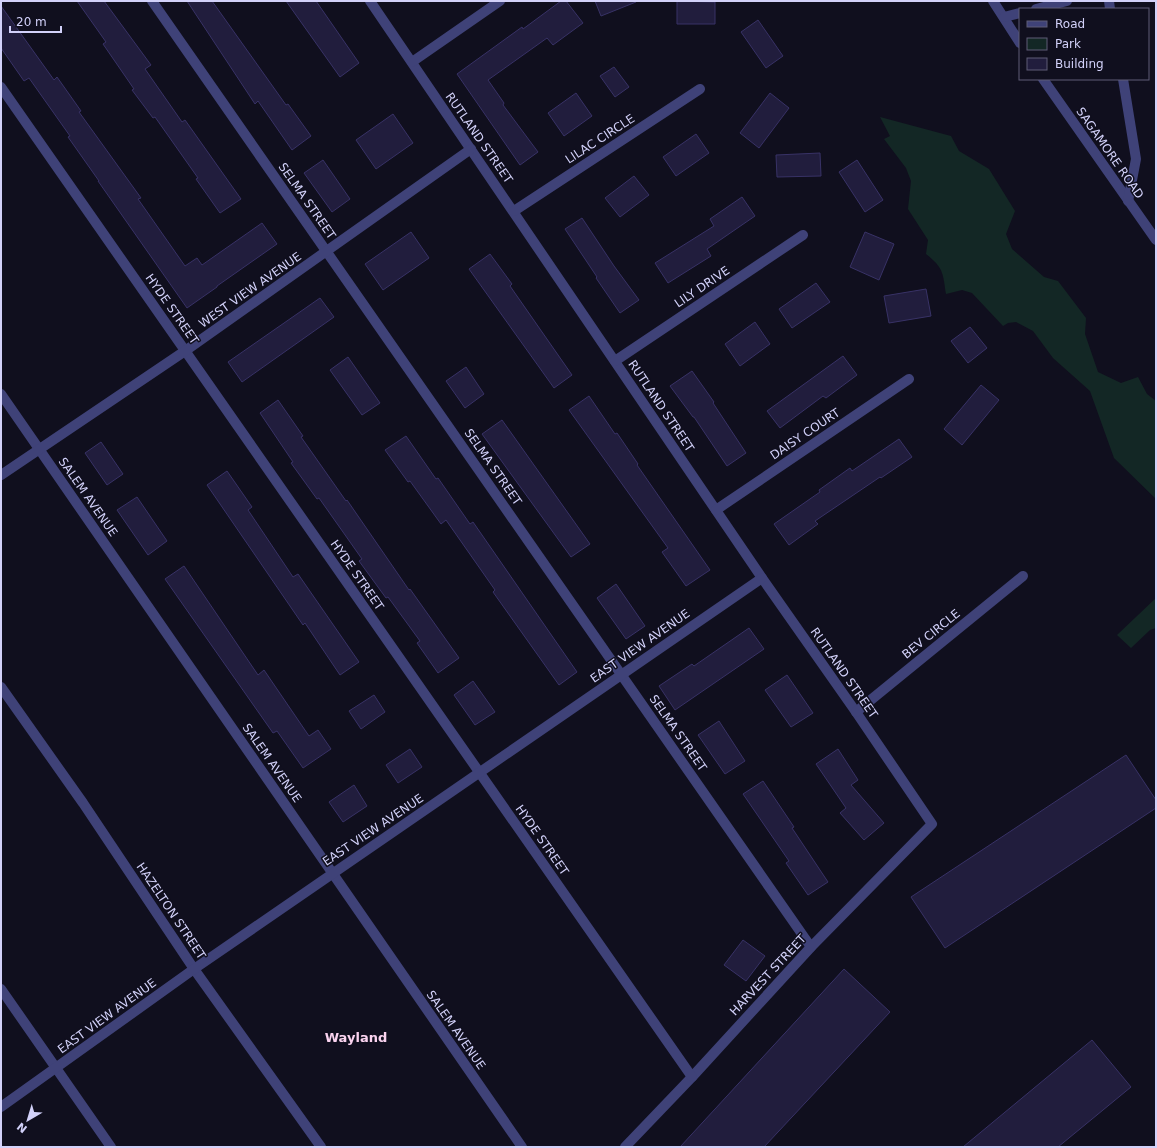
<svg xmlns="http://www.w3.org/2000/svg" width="1157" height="1148" font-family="'DejaVu Sans',sans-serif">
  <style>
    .green { fill: #132725 }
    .building { fill: #211d3d; stroke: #383266 }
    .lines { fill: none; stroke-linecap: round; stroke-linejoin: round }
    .minor { stroke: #3f4278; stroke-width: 10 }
    .labels { text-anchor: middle; stroke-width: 3; stroke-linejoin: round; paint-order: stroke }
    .street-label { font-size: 12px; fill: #d2d1f9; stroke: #100f1e }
    .neighbourhood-label { font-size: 13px; font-weight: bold; fill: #fad3ef; stroke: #100f1e }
  </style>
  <rect width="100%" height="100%" fill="#100f1e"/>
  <g class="green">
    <path d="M880 117 951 136 959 151 989 169 1015 211 1006 234 1012 249 1044 277 1058 281 1086 318 1085 334 1098 372 1121 383 1138 377 1147 394 1156 401V499L1114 458 1090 391 1053 358 1033 331 1016 322 1008 323 1003 326 972 293 962 290 946 294C943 274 944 268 926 254L928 240 908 209 911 181 906 168 884 139 890 136Z"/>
    <path d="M1156 598V628L1150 630 1131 648 1117 635Z"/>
  </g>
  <g class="building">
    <path d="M77 1H104L151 65 145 69 182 122 185 120 241 199 220 213 196 179 198 178 155 117 153 118 132 90 134 89 103 44 106 42Z"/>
    <path d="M187 1H212L286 105 288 104 311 136 292 150 258 101 255 104Z"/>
    <path d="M286 1H316L359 63 340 77Z"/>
    <path d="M561 1H566L583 23 553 45 547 38 488 80 504 103 503 105 538 152 520 165 457 74 522 27 523 29Z"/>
    <path d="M595 1H636V2L601 16Z"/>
    <path d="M677 1 715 2V24H677Z"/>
    <path d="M1 6 54 80 57 77 81 111 79 112 141 198 138 199 185 266 197 258 202 265 262 223 277 244 217 286V287L187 308 98 181H99L68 137 70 136 29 78 24 81 1 48Z"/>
    <path d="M758 20 783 56 766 68 741 32Z"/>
    <path d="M614 67 629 87 615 97 600 76Z"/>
    <path d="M576 93 592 116 564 136 548 113Z"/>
    <path d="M770 93 789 108 759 148 740 133Z"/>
    <path d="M393 114 413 143 376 169 356 140Z"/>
    <path d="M696 134 709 153 676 176 663 157Z"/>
    <path d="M820 153 821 176 777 177 776 155Z"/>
    <path d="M323 160 350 199 332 212 304 173Z"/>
    <path d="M857 160 883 200 865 212 839 172Z"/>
    <path d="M634 176 649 195 620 217 605 198Z"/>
    <path d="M742 197 755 216 707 249 711 256 668 283 655 263 714 226 710 219Z"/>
    <path d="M582 218 614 266 639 300 620 313 596 278 597 277 565 229Z"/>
    <path d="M411 232 429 258 383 290 365 264Z"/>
    <path d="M865 232 894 244 879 280 850 267Z"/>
    <path d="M490 254 512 284 510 286 572 375 554 388 469 269Z"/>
    <path d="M816 283 830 302 792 328 779 309Z"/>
    <path d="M926 289 931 316 889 323 884 296Z"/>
    <path d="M320 298 334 317 242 382 228 362Z"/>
    <path d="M755 322 770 344 740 366 725 344Z"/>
    <path d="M970 327 987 348 968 363 951 341Z"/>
    <path d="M843 356 857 375 826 398 823 396 780 428 767 411Z"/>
    <path d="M348 357 380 403 362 415 330 370Z"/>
    <path d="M466 367 484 394 465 408 446 381Z"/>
    <path d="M692 371 714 402 713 403 746 453 727 466 694 417H693L670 386Z"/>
    <path d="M981 385 999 400 962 445 944 429Z"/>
    <path d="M589 396 615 434 617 433 638 464 637 465 710 570 686 586 662 552 668 548 569 410Z"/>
    <path d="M278 400 303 436 301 437 346 501 347 500 409 590 410 589 459 658 438 673 417 643 420 641 388 597 386 598 359 561 362 559 319 498 317 499 291 463 293 462 260 413Z"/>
    <path d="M502 420 590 544 571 557 482 434Z"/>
    <path d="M406 436 436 479 438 478 470 524 473 522 577 672 559 685 493 592 495 590 446 520 441 524 410 481 408 482 385 450Z"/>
    <path d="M899 439 912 457 881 478 880 477 815 521 818 524 789 545 774 524 820 492 819 490 850 468 852 471Z"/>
    <path d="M101 442 123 474 107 485 85 453Z"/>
    <path d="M227 471 252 507 248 510 293 577 298 574 359 662 340 675 305 623 303 625 207 485Z"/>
    <path d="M137 497 167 541 148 555 117 510Z"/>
    <path d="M184 566 258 675 264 670 309 736 318 730 331 749 303 768 277 731 273 733 165 579Z"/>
    <path d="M616 584 645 626 626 639 597 598Z"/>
    <path d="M749 628 764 649 675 710 659 686 692 664 694 666Z"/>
    <path d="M787 675 813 713 791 727 765 690Z"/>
    <path d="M473 681 495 712 475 725 454 695Z"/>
    <path d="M374 695 385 712 361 729 349 711Z"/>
    <path d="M719 721 745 761 725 774 698 735Z"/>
    <path d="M410 749 422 767 398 783 386 765Z"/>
    <path d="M838 749 858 780 851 785 884 823 864 840 840 813 846 808 816 764Z"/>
    <path d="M1126 755 1156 800V808L945 948 911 897Z"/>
    <path d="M763 781 794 827 792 828 828 882 808 895 786 863 789 861 743 794Z"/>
    <path d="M354 785 367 806 343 822 329 802Z"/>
    <path d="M743 940 765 956 746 981 724 965Z"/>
    <path d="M844 969 890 1012 764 1147H680Z"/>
    <path d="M1092 1040 1131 1087 1058 1147H963Z"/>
  </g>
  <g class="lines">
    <g class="minor">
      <path d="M152 1 811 947"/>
      <path d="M370 1 762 578 856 712 932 824 811 947 692 1077 625 1147"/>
      <path d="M993 1 1020 43"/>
      <path d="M1109 1 1110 9"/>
      <path d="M1036 9 1067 1"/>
      <path d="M1004 17 1020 13"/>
      <path d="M412 62 500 1"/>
      <path d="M1043 79 1156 240"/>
      <path d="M1123 79 1136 159 1128 201"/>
      <path d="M1 87 692 1077"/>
      <path d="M514 211 700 89"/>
      <path d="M615 361 803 235"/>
      <path d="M1 394 522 1147"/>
      <path d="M1 475 185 351 471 149"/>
      <path d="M716 510 909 379"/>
      <path d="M1 687 83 803 194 969 321 1147"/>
      <path d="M856 712 1023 576"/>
      <path d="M1 989 111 1147"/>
      <path d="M1 1107 194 969 762 578"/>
    </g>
  </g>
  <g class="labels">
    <g class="street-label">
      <text transform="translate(479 138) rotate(55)" y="4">RUTLAND STREET</text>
      <text transform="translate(600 139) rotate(-33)" y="4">LILAC CIRCLE</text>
      <text transform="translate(1110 153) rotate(55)" y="4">SAGAMORE ROAD</text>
      <text transform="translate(307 201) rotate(55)" y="4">SELMA STREET</text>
      <text transform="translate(702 287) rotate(-34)" y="4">LILY DRIVE</text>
      <text transform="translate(250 290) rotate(-35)" y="4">WEST VIEW AVENUE</text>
      <text transform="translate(172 309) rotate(55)" y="4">HYDE STREET</text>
      <text transform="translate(661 406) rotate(56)" y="4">RUTLAND STREET</text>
      <text transform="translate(805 434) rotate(-34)" y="4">DAISY COURT</text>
      <text transform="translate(493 467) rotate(55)" y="4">SELMA STREET</text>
      <text transform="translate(88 497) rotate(55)" y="4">SALEM AVENUE</text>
      <text transform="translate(357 575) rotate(55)" y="4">HYDE STREET</text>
      <text transform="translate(931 634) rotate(-39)" y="4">BEV CIRCLE</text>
      <text transform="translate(640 646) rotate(-35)" y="4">EAST VIEW AVENUE</text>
      <text transform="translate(844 673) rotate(55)" y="4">RUTLAND STREET</text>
      <text transform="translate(678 733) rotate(55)" y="4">SELMA STREET</text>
      <text transform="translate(272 763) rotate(55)" y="4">SALEM AVENUE</text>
      <text transform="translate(373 830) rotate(-34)" y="4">EAST VIEW AVENUE</text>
      <text transform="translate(542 840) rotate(55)" y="4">HYDE STREET</text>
      <text transform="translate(171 911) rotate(56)" y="4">HAZELTON STREET</text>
      <text transform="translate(768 975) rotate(-47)" y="4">HARVEST STREET</text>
      <text transform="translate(107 1016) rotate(-36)" y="4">EAST VIEW AVENUE</text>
      <text transform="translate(456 1030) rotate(55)" y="4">SALEM AVENUE</text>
    </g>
    <g class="neighbourhood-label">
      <text x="356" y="1042">Wayland</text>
    </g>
  </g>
  <rect width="1157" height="1148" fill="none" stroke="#d2d1f9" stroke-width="4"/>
  <rect x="1019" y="8" width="130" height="72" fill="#100f1e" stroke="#5e5d76"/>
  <rect x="1027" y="21" width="20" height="6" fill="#3f4278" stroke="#5e5d76"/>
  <text x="1055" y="28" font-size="12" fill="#d2d1f9">Road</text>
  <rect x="1027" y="38" width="20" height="12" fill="#132725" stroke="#5e5d76"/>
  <text x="1055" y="48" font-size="12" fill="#d2d1f9">Park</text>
  <rect x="1027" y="58" width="20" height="12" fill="#211d3d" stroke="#5e5d76"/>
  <text x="1055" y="68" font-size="12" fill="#d2d1f9">Building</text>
  <g transform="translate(28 1120) rotate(218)" stroke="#100f1e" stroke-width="3" paint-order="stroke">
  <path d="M0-3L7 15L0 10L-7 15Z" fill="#d2d1f9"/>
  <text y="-6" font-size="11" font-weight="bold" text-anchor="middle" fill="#d2d1f9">N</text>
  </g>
  <path d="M10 26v6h51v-6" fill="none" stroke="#d2d1f9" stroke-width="2"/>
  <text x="16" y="26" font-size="12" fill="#d2d1f9" stroke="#100f1e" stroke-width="3" paint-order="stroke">20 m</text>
</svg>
